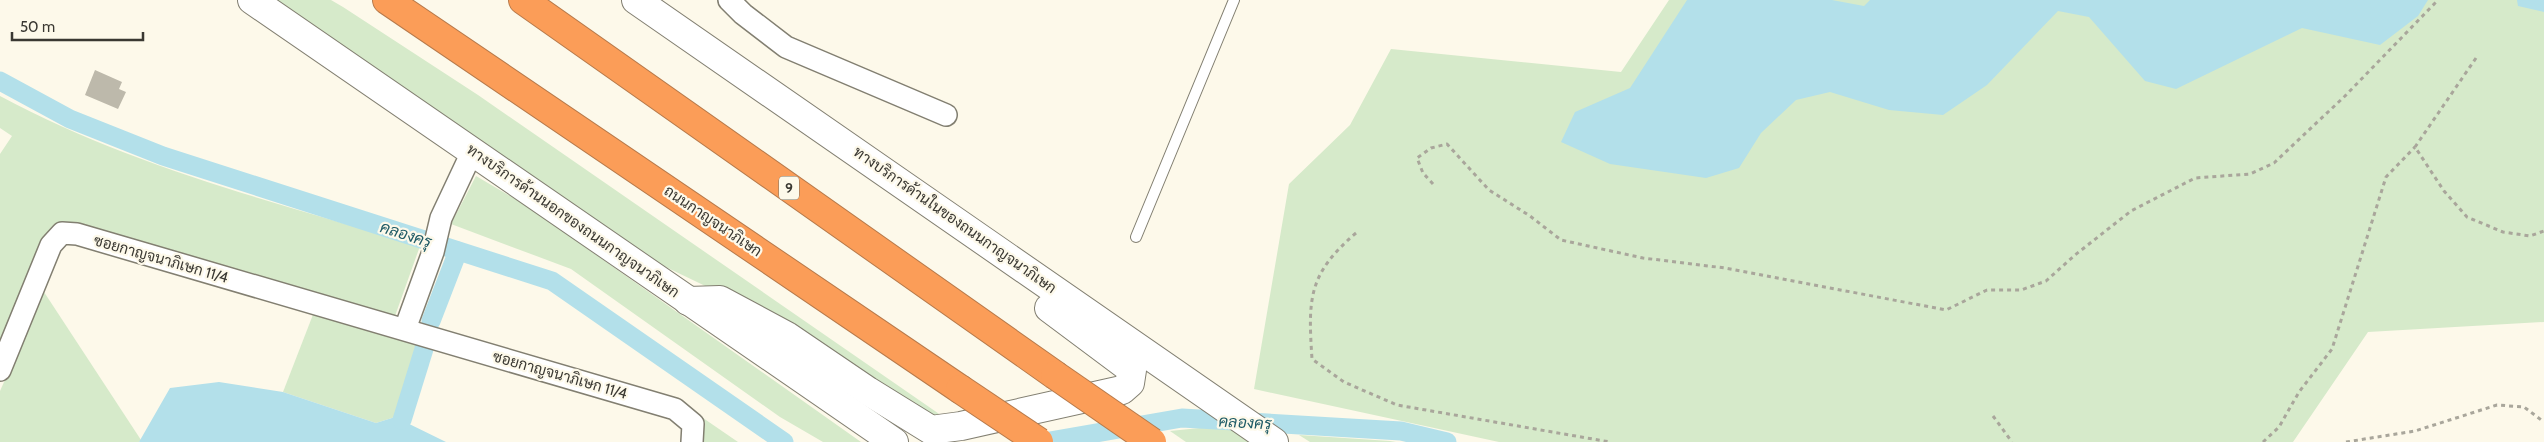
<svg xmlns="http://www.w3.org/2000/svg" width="2544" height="442" font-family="Cabin,Sarabun,sans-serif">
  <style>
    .green { fill: #d6eaca }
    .water { fill: #b3e0ea }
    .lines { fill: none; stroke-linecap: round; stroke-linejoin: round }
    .canal { stroke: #b3e0ea; stroke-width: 19 }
    .building { fill: #bdb9ab }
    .lane-casing { stroke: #827f71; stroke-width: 12 }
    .street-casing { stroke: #827f71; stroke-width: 24 }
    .secondary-casing { stroke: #827f71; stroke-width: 30 }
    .highway-casing { stroke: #b77a4b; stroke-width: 30 }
    .path { stroke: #a9a69b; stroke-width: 3; stroke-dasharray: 4 4; stroke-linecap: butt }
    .lane { stroke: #fff; stroke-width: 10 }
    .street { stroke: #fff; stroke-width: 21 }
    .secondary { stroke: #fff; stroke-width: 28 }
    .highway { stroke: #fb9d58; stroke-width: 28 }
    .highway-bridge-casing { stroke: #b77a4b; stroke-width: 30; stroke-linecap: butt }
    .highway-bridge { stroke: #fb9d58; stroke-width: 28 }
    .labels { text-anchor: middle; stroke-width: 4.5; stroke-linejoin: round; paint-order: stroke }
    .shield { fill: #fdf9ea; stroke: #747269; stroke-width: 1 }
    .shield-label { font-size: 14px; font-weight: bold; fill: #3a3832 }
    .street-label { font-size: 15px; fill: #3a3832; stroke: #fdf9ea }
    .water-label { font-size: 16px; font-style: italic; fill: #1f5b66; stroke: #fdf9ea }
  </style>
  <rect width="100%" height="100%" fill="#fdf9ea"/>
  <g class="green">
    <path d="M268 0H331L343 7 478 95 945 418 936 424 724 295 645 257Z"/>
    <path d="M1669 0H2544V322L2368 332 2293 442H1499L1254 389 1289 184 1350 125 1391 49 1621 72Z"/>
    <path d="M0 96C132 167 278 203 420 246L395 316 71 226 0 352V154L12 136 0 128Z"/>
    <path d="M476 176 527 206 861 442H823L780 417 571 269 451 224Z"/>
    <path d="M44 292 141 440 139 442H0V391Z"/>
    <path d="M314 312 421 344 410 382 395 417 376 423 283 392Z"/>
    <path d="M703 418 738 442H702Z"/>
    <path d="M1229 425 1254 442H1186L1170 431Z"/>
    <path d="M1299 435 1390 441 1396 442H1310Z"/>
  </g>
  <g class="water">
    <path d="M1687 0H1832L1864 6 1870 0H2428L2418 16 2380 45 2302 28 2176 89 2145 81 2089 17 2058 11 1987 85 1943 115 1889 110 1830 92 1796 100 1761 133 1739 168 1706 178 1610 164 1561 142 1575 112 1630 88Z"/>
    <path d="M2517 0H2544V12L2518 6Z"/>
    <path d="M219 382 283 392 376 423 395 417 446 442H139L170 388Z"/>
  </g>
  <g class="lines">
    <g class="canal">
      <path d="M0 81 70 119 163 156 552 281 784 442"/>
      <path d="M431 321 458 251"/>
      <path d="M402 420 424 349"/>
      <path d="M1044 442 1182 418 1401 431 1447 442"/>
    </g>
  </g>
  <path class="building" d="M95 70 122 82 119 89 126 92 118 109 85 95Z"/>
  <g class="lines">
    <g class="lane-casing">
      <path id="lane" d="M1136 237 1234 0"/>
    </g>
    <g class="street-casing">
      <g id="street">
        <path d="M729 0 743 14 786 47 946 115"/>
        <path d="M405 329 433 252 441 218 473 150"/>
        <path d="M0 370 51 245 62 233 77 234 675 409 693 424 692 442"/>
      </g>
    </g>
    <g class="secondary-casing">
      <g id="secondary">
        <path d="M252 0 894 442"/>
        <path d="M636 0 1274 442"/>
        <path d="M688 301 720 300 787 336 868 391 931 430 961 426 1122 390 1130 383 1132 370 1049 308"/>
      </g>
    </g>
    <g class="highway-casing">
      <g id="highway">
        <path d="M387 0 960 389"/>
        <path d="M523 0 1055 375"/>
      </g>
    </g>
    <g class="path">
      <path d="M2476 58 2415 147 2444 191 2467 217 2503 232 2530 236 2544 231"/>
      <path d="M1433 184 1423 173 1417 158 1431 148 1447 144 1489 190 1530 216 1561 240 1643 258 1725 268 1946 310 1987 290H2021L2046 281 2075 255 2131 211 2195 178 2250 174 2274 163 2345 96 2438 0"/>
      <path d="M1356 233C1308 274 1308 299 1312 359L1344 382 1397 405 1610 442"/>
      <path d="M1993 416 2012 442"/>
      <path d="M2263 442 2279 427 2299 392 2332 349 2386 177 2415 147"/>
      <path d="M2346 442 2415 431 2497 405 2524 407 2544 422"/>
    </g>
    <use href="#lane" class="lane"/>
    <use href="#street" class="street"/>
    <use href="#secondary" class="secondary"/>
    <use href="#highway" class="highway"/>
    <g class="highway-bridge-casing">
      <g id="highway-bridge">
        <path d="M1055 375 1152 442"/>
        <path d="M960 389 1039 442"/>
      </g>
    </g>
    <use href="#highway-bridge" class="highway-bridge"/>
  </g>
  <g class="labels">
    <rect class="shield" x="779" y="176.5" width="20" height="23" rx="4"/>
    <g class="shield-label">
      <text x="789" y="193">9</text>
    </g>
    <g class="street-label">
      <text transform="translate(955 220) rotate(35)" y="5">ทางบริการด้านในของถนนกาญจนาภิเษก</text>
      <text transform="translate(573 221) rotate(35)" y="5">ทางบริการด้านนอกของถนนกาญจนาภิเษก</text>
      <text transform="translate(713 221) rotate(34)" y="5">ถนนกาญจนาภิเษก</text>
      <text transform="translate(161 259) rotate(16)" y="5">ซอยกาญจนาภิเษก 11/4</text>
      <text transform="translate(560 375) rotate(16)" y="5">ซอยกาญจนาภิเษก 11/4</text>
    </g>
    <g class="water-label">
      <text transform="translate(406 234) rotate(18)" y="6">คลองครุ</text>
      <text transform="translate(1245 422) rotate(3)" y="6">คลองครุ</text>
    </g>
  </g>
  <path d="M12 32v8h131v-8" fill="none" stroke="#3a3832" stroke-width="2.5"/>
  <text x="20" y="32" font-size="15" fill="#3a3832" stroke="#fdf9ea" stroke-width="4" paint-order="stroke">50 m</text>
</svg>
